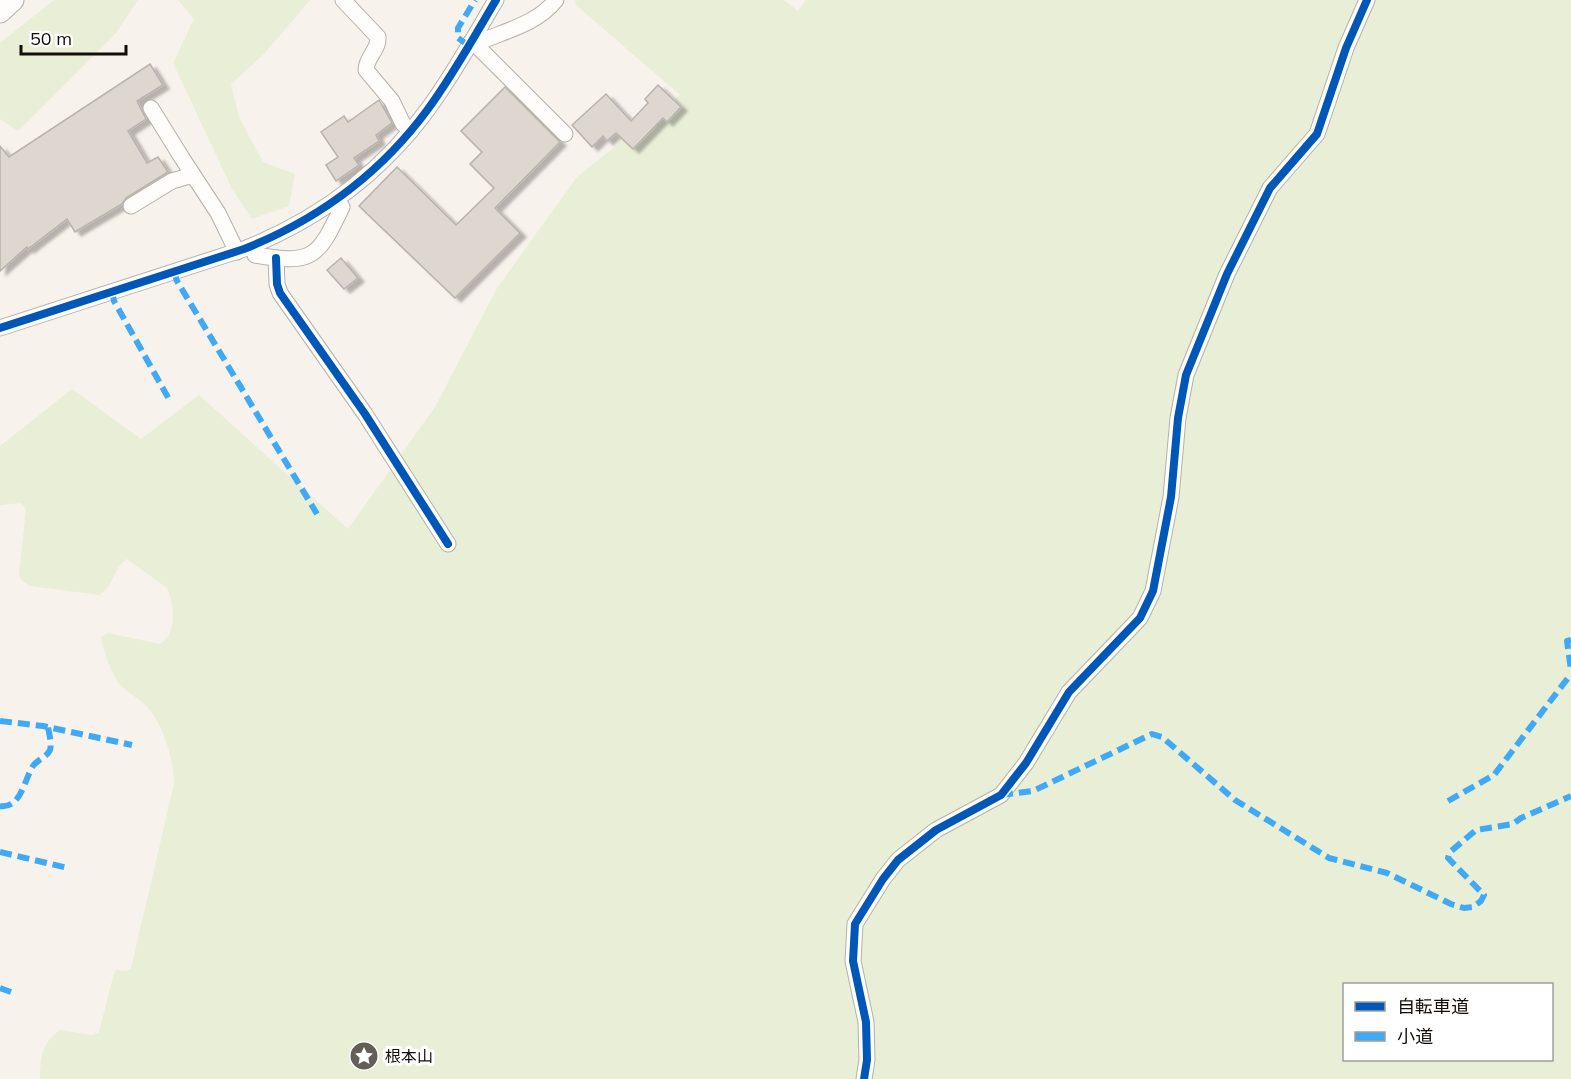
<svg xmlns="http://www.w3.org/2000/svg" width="1571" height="1079" font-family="Mulish,'Noto Sans JP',sans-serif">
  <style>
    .green { fill: #e9eed7; fill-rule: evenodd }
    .building { fill: #ddd7d0; stroke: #b7b2ac; stroke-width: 1.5; filter: url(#shadow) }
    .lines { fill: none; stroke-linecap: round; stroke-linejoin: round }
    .minor-casing { stroke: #b6b0aa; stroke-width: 17 }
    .highway-casing { stroke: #b6b0aa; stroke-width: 23 }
    .minor { stroke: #fefdfc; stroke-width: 15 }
    .highway { stroke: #fefdfc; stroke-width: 21 }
    .quiet { stroke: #3fa9f5; stroke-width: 6; stroke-dasharray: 12 6; stroke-linecap: butt }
    .cycleway-casing { stroke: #fff; stroke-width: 11 }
    .cycleway { stroke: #0057b8; stroke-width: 8 }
    .labels { text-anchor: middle; stroke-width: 6; stroke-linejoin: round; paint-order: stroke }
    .poi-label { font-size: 16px; fill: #130e08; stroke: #fff; text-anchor: start }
  </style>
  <defs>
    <filter id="shadow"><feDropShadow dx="6" dy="4" stdDeviation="1.5" flood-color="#0004"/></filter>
  </defs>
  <rect width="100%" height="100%" fill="#f8f2ec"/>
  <g class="green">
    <path d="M54 0H138L116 33 18 131 0 119V43Z"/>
    <path d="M178 0H310L264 54 231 84 239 117 263 162 295 174 289 206 252 219 232 189 173 63 194 19Z"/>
    <path d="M575 0H784L798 11 806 0H1571V1079H40C40 1058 42 1042 60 1030L92 1035 99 1032 114 973 116 970 126 971 131 968 174 784C174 761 164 727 149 709 141 699 129 694 120 685 113 677 102 648 101 637L108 633 160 644C178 634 174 604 167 588L127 559C113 567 114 588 99 595L30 586 21 580 19 574 26 510 21 503 0 505V446L72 389 141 439 199 395 348 529 435 407 497 288 577 177 680 95 576 5ZM1344 984H1552V1060H1344Z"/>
  </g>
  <g class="building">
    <path d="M150 64 163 85 137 101 146 119 128 131 147 163 158 157 168 172 126 198 122 204 75 232 67 219 28 249 27 247 0 271V146L9 157Z"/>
    <path d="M658 85 681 107 667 122 663 118 633 149 616 133 607 141 603 136 592 147 572 125 606 94 631 121 648 103 645 99Z"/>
    <path d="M505 87 560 142 495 208 520 233 455 298 359 206 397 167 456 225 494 188 470 164 482 152 461 131Z"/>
    <path d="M379 100 392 123 376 135 379 141 354 158 359 165 336 181 326 165 338 157 321 132 344 116 348 122Z"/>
    <path d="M341 258 358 278 344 289 327 270Z"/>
  </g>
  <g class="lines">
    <g class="minor-casing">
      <g id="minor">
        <path d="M343 0 378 37C379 50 366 57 366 70L392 101 403 124 411 131"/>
        <path d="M470 43 478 47 565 134"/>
        <path d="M478 47 482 41C508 30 538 23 556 0"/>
        <path d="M151 108 182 158 218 213 237 252"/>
        <path d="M131 206 172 181 193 175"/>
        <path d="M252 246 255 255C314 265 318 257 342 207L337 199"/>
        <path d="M276 258 277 284 280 293 365 414 448 544"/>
        <path d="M0 328 244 249C317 220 381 173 428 109 453 75 474 37 496 0"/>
        <path d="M864 1079 867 1060 866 1022 853 961 855 924 883 879 898 860 936 830 1001 795 1026 763 1069 692 1140 618 1153 591 1171 497 1178 418 1186 375 1227 274 1270 188 1317 134 1346 48 1367 0"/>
      </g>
    </g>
    <g class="highway-casing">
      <path id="highway" d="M0 12 13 0"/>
    </g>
    <use href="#minor" class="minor"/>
    <use href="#highway" class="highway"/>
    <g class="quiet">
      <path d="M468 45 458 38V28L475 0"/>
      <path d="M174 272 177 281 317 514"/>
      <path d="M112 292 114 301 170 401"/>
      <path d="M1571 640 1567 641 1571 670"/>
      <path d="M0 721 43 726 132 745"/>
      <path d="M1001 795 1033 791 1152 734 1162 737 1235 800 1329 858 1387 873 1451 904 1464 908 1473 907 1481 901 1484 895 1448 858 1450 852 1476 830 1513 824 1521 818 1571 796"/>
      <path d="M1448 801 1494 775 1571 674"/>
      <path d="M0 806C21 809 24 780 33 766 37 760 47 757 50 750 52 744 49 733 48 727"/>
      <path d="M0 852 68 868"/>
      <path d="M0 988 11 992"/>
    </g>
    <g class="cycleway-casing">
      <g id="cycleway">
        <path d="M276 258 277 284 280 293 365 414 448 544"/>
        <path d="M0 328 244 249C317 220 381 173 428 109 453 75 474 37 496 0"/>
        <path d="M864 1079 867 1060 866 1022 853 961 855 924 883 879 898 860 936 830 1001 795 1026 763 1069 692 1140 618 1153 591 1171 497 1178 418 1186 375 1227 274 1270 188 1317 134 1346 48 1367 0"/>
      </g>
    </g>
    <use href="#cycleway" class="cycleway"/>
  </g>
  <defs>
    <g id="sight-disc" transform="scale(1.5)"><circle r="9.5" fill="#635e58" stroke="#fff"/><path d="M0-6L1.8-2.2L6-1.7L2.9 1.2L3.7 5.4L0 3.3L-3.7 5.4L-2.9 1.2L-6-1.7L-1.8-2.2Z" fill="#fff"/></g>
  </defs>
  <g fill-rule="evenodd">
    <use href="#sight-disc" x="364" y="1056"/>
  </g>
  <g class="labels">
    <g class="poi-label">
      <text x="385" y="1062">根本山</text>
    </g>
  </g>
  <rect x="1343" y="983" width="210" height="78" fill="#ffffff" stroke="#a19f9c" stroke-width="1.5"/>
  <rect x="1355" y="1002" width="30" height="9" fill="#0057b8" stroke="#a19f9c" stroke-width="1.5"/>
  <text x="1397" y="1013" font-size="18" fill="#130e08">自転車道</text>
  <rect x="1355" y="1032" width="30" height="9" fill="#3fa9f5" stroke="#a19f9c" stroke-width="1.5"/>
  <text x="1397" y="1043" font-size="18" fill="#130e08">小道</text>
  <path d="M21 45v9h105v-9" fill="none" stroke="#130e08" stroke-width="3"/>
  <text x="30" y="45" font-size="18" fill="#130e08" stroke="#ffffff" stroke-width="4.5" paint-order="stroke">50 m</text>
</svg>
